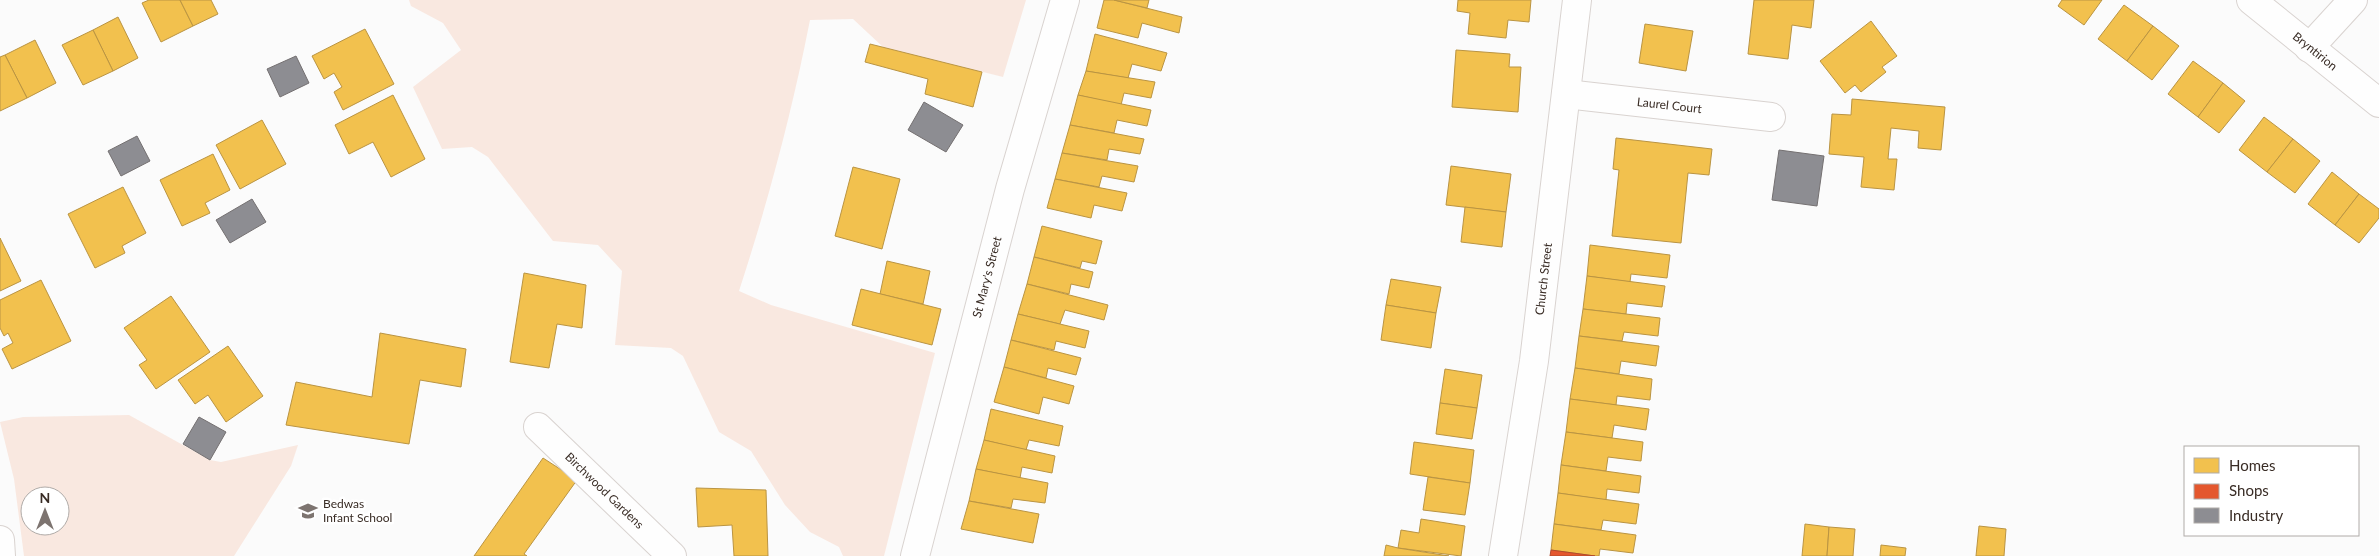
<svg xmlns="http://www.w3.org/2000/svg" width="2379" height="556" font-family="Lato,sans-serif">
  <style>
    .green { fill: #f9e8e0; fill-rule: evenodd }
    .homes { fill: #f2c14e; stroke: #ba9442 }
    .shops { fill: #e4572e; stroke: #b14a2b }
    .industry { fill: #8d8d92; stroke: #747071 }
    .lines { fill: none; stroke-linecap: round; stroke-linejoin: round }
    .minor-casing { stroke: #d9d3d0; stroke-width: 30 }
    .minor { stroke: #fefefe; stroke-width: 28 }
    .labels { text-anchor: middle; stroke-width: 5; stroke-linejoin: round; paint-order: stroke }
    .street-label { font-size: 12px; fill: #392c25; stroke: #fff }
    .poi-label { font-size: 12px; fill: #392c25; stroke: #fff; text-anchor: start }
  </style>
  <rect width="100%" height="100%" fill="#fbfbfb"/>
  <g class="green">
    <path d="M409 0H1026L1003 77 883 47 853 19 810 20C792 112 768 202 739 291L771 305 935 353 884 556H843L839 547 810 532 785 505 751 451 719 432 683 356 671 348 615 345 622 271 598 245 553 241 488 157 472 147 442 149 413 87 461 50 443 23 411 6Z"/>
    <path d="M129 415 210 460 221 462 298 445 291 466 234 556H24L14 479 0 422 23 417ZM30 496H60V526H30Z"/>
  </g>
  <g class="homes">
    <path d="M149 0H180L193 26 161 42 142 3Z"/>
    <path d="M180 0H211L218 14 193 26Z"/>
    <path d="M1104 0H1114L1182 17 1179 33 1142 23 1138 38 1097 28Z"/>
    <path d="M1114 0H1149L1147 8Z"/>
    <path d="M1458 0H1531L1529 22 1508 20 1506 38 1468 34 1470 13 1457 11Z"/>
    <path d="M1754 0H1814L1811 28 1792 25 1788 59 1748 54Z"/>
    <path d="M2062 0H2102L2084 25 2058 6Z"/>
    <path d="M2124 5 2153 26 2127 61 2098 39Z"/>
    <path d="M118 17 138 58 113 71 93 30Z"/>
    <path d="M1871 21 1897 56 1882 67 1886 72 1861 92 1855 85 1845 93 1820 61Z"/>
    <path d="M1645 24 1693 31 1686 71 1639 63Z"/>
    <path d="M2153 26 2179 46 2152 80 2127 61Z"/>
    <path d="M365 29 394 84 343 110 334 92 342 87 334 73 324 79 312 56Z"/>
    <path d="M93 30 113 71 83 85 62 45Z"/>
    <path d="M1095 34 1167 53 1161 71 1132 64 1128 78 1086 71Z"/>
    <path d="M35 40 56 83 27 98 5 55Z"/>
    <path d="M870 44 982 72 973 107 925 94 928 79 865 62Z"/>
    <path d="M1456 50 1510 54 1509 67H1521L1518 112 1452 107Z"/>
    <path d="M5 55 27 98 0 111V57Z"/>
    <path d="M2193 61 2223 83 2198 117 2168 94Z"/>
    <path d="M1086 71 1155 82 1151 98 1124 93 1121 105 1078 95Z"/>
    <path d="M2223 83 2245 101 2219 133 2198 117Z"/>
    <path d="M393 95 425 159 391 177 373 142 349 154 335 125Z"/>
    <path d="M1078 95 1151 110 1147 126 1117 120 1114 133 1070 125Z"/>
    <path d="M1852 99 1945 107 1941 150 1918 148 1919 131 1891 128 1888 159H1897L1894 190 1861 187 1864 157 1829 154 1832 114 1851 115Z"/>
    <path d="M2264 117 2293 139 2267 172 2239 150Z"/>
    <path d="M262 120 286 164 240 189 216 145Z"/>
    <path d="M1070 125 1144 139 1140 154 1109 149 1107 160 1062 153Z"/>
    <path d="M1616 138 1712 149 1709 175 1688 173 1681 243 1612 236 1619 170 1613 169Z"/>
    <path d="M2293 139 2320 161 2295 193 2267 172Z"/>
    <path d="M1062 153 1138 166 1134 182 1102 176 1099 187 1055 179Z"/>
    <path d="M213 154 230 190 205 203 210 213 182 226 160 180Z"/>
    <path d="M1451 166 1511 174 1506 212 1446 205Z"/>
    <path d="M853 167 900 179 882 249 835 236Z"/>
    <path d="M2332 172 2359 194 2335 225 2308 204Z"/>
    <path d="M1055 179 1127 193 1122 211 1094 205 1091 218 1047 208Z"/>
    <path d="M123 187 146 233 122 246 125 253 95 268 68 214Z"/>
    <path d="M2359 194 2379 209V218L2359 243 2335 225Z"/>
    <path d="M1465 207 1506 212 1502 247 1461 242Z"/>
    <path d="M1042 226 1102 241 1096 264 1082 261 1080 268 1034 257Z"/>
    <path d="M0 238 21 281 0 291Z"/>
    <path d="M1590 245 1670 255 1667 278 1631 274 1630 282 1587 276Z"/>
    <path d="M1034 257 1093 272 1089 288 1071 284 1069 294 1027 284Z"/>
    <path d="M887 261 930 271 923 304 880 294Z"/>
    <path d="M524 273 586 285 582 328 557 324 549 368 510 362Z"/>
    <path d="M1587 276 1665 286 1662 307 1627 303 1626 314 1583 309Z"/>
    <path d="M1391 279 1441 287 1436 313 1386 305Z"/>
    <path d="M41 280 71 341 12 369 2 349 13 343 8 333 4 336 0 328V300Z"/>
    <path d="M1027 284 1108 305 1104 320 1065 310 1060 324 1018 314Z"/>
    <path d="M861 289 941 309 932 345 852 325Z"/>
    <path d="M171 296 210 352 156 389 139 365 147 360 124 328Z"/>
    <path d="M1386 305 1436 313 1431 348 1381 340Z"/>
    <path d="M1583 309 1660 318 1658 336 1624 332 1622 341 1579 336Z"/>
    <path d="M1018 314 1089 331 1085 348 1056 341 1054 350 1011 340Z"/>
    <path d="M380 333 466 349 461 387 420 380 409 444 286 425 296 382 372 397Z"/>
    <path d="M1579 336 1659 346 1656 366 1621 361 1619 374 1575 368Z"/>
    <path d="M1011 340 1081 358 1076 375 1048 368 1046 378 1004 367Z"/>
    <path d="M228 346 263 396 226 422 208 395 195 404 178 380Z"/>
    <path d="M1004 367 1074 386 1069 404 1043 397 1039 414 994 402Z"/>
    <path d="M1575 368 1652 379 1650 400 1617 396 1616 405 1570 399Z"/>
    <path d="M1445 369 1482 375 1477 408 1440 403Z"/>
    <path d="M1570 399 1649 409 1646 430 1614 425 1612 438 1566 432Z"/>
    <path d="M1440 403 1477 408 1472 439 1436 434Z"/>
    <path d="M991 409 1063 426 1059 446 1029 440 1026 450 984 440Z"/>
    <path d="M1566 432 1643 442 1641 461 1608 457 1606 471 1561 465Z"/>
    <path d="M984 440 1055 456 1052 473 1022 467 1020 478 976 469Z"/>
    <path d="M1414 442 1474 450 1470 483 1410 474Z"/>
    <path d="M543 458 577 480 524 554 527 556H474Z"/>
    <path d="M1561 465 1641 476 1639 493 1607 489 1606 500 1558 493Z"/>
    <path d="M976 469 1048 483 1045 503 1013 499 1011 508 969 501Z"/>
    <path d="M1428 477 1470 483 1465 515 1423 510Z"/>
    <path d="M696 488 766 490 768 556H734L732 525 698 527Z"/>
    <path d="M1558 493 1639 504 1636 524 1603 520 1601 530 1554 524Z"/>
    <path d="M969 501 1039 514 1033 543 961 529Z"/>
    <path d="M1421 519 1465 526 1461 556 1398 548 1401 530 1419 533Z"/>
    <path d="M1554 524 1636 535 1633 553 1600 549 1599 556H1595L1551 550Z"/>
    <path d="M1805 524 1829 527 1827 556H1802Z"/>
    <path d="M1979 526 2006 529 2004 556H1976Z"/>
    <path d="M1829 527 1855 529 1853 556H1827Z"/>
    <path d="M1386 545 1398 548 1449 556H1384Z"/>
    <path d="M1881 545 1906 548 1905 556H1880Z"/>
  </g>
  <path class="shops" d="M1551 550 1595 556H1550Z"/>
  <g class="industry">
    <path d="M296 56 309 83 280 97 267 69Z"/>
    <path d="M924 102 963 125 946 152 908 130Z"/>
    <path d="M137 136 150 161 121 176 108 151Z"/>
    <path d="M1779 150 1824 156 1817 206 1772 200Z"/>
    <path d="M252 199 266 222 230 243 216 220Z"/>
    <path d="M199 417 226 432 210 460 183 444Z"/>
  </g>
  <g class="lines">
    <g class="minor-casing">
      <g id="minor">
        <path id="s1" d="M2251 0 2379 103"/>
        <path d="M2309 48 2353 0"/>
        <path id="s2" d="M1566 94 1771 117"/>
        <path id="s3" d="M538 427 672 556"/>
        <path d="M0 540 1 556"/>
        <path id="s4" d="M915 556 1010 189 1065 0"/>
        <path id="s5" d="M1503 556 1534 361 1577 0"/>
      </g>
    </g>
    <use href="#minor" class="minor"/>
  </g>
  <defs>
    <g id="school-bare" transform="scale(1.5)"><path d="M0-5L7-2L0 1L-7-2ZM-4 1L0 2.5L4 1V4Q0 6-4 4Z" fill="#7d7470" stroke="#fff" stroke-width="2.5" paint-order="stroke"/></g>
  </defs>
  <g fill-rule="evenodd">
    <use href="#school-bare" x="308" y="511"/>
  </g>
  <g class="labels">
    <g class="street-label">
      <text dy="4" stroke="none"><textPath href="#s1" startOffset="82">Bryntirion</textPath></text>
      <text dy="4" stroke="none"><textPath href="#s2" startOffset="104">Laurel Court</textPath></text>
      <text dy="4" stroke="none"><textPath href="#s4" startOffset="288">St Mary's Street</textPath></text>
      <text dy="4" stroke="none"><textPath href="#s5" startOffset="280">Church Street</textPath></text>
      <text dy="4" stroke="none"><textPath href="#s3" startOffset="92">Birchwood Gardens</textPath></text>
    </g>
    <g class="poi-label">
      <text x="323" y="508">Bedwas<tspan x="323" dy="14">Infant School</tspan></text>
    </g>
  </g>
  <rect x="2184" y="446" width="175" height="90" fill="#ffffff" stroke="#b0aba8"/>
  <rect x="2194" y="458" width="25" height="15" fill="#f2c14e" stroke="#b0aba8"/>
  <text x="2229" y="471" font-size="15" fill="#392c25">Homes</text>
  <rect x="2194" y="484" width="25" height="15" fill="#e4572e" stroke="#b0aba8"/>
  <text x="2229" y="496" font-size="15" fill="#392c25">Shops</text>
  <rect x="2194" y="508" width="25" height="15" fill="#8d8d92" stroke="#b0aba8"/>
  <text x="2229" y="521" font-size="15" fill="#392c25">Industry</text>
  <g transform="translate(45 511)"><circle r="24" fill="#ffffff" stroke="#b0aba8"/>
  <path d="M0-4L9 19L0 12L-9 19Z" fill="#7d7470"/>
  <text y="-8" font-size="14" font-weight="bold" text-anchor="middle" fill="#392c25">N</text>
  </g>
</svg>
